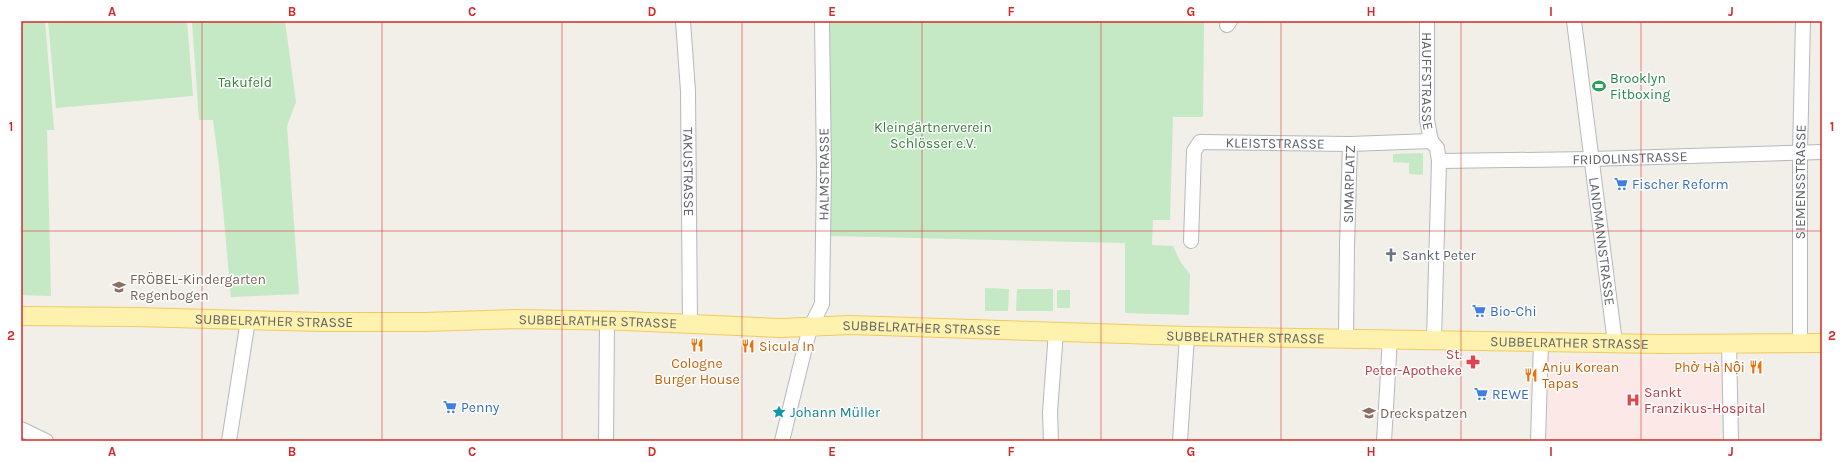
<svg xmlns="http://www.w3.org/2000/svg" width="1843" height="462" font-family="Karla,sans-serif">
  <style>
    .medical { fill: #fce8e6 }
    .green { fill: #c5e8c5 }
    .lines { fill: none; stroke-linecap: round; stroke-linejoin: round }
    .minor-casing { stroke: #b5b8bc; stroke-width: 16 }
    .major-casing { stroke: #f2c960; stroke-width: 20 }
    .minor { stroke: #fff; stroke-width: 14 }
    .major { stroke: #fff2af; stroke-width: 18 }
    .grid { fill: none; stroke: #d62828; stroke-width: 1; stroke-opacity: 0.55 }
    .labels { text-anchor: middle; stroke-width: 3; stroke-linejoin: round; paint-order: stroke }
    .leisure-label { font-size: 14px; fill: #27864d; stroke: #fff; text-anchor: start }
    .street-label { font-size: 14px; fill: #5f6368; stroke: #fff }
    .park-label { font-size: 14px; fill: #348238; stroke: #fff }
    .shop-label { font-size: 14px; fill: #366cbe; stroke: #fff; text-anchor: start }
    .worship-label { font-size: 14px; fill: #5b616d; stroke: #fff; text-anchor: start }
    .education-label { font-size: 14px; fill: #785e54; stroke: #fff; text-anchor: start }
    .food-label { font-size: 14px; fill: #c56008; stroke: #fff; text-anchor: start }
    .health-label { font-size: 14px; fill: #be3a42; stroke: #fff; text-anchor: end }
    .culture-label { font-size: 14px; fill: #0d838f; stroke: #fff; text-anchor: start }
    .neatline { fill: none; stroke: #d62828; stroke-width: 1.5 }
    .grid-label { font-size: 13px; text-anchor: middle; font-weight: bold; fill: #d62828 }
  </style>
  <rect width="100%" height="100%" fill="#f1efe8"/>
  <path class="medical" d="M1548 356 1722 359 1720 441H1543Z"/>
  <g class="green">
    <path d="M21 21H45L54 130H47L51 296 21 295Z"/>
    <path d="M48 21H187L193 96 56 108Z"/>
    <path d="M192 21H285L296 102 287 126 299 294 231 297 219 165 213 120H199Z"/>
    <path d="M830 21H1204L1203 117H1173L1170 220H1153L1152 245 1173 246 1181 263 1190 274 1189 315 1125 313V243L831 236Z"/>
    <path d="M1423 153V175L1409 174V163L1393 162V154Z"/>
    <path d="M985 288 1009 289 1008 311H985Z"/>
    <path d="M1017 289H1053V311H1016Z"/>
    <rect x="1057" y="290" width="13" height="18"/>
  </g>
  <g class="lines">
    <g class="minor-casing">
      <g id="minor">
        <path id="s1" d="M683 21 688 91 690 324"/>
        <path id="s2" d="M1427 21V120L1431 141"/>
        <path id="s3" d="M1574 21 1615 343"/>
        <path d="M1227 25 1230 21"/>
        <path id="s4" d="M1439 161 1591 159 1822 152"/>
        <path id="s5" d="M1191 241 1194 151 1200 142 1350 144"/>
        <path id="s6" d="M1346 337 1347 246 1350 144 1431 141 1437 148 1439 161 1434 339"/>
        <path d="M1729 343 1731 441"/>
        <path id="s7" d="M1800 343V152L1803 21"/>
        <path d="M21 429 46 441"/>
        <path d="M229 441 248 320"/>
        <path d="M606 441 607 321"/>
        <path id="s8" d="M782 441 806 343 811 326 822 304 824 171 822 21"/>
        <path d="M1051 441 1050 412 1056 331"/>
        <path d="M1180 441 1187 336"/>
        <path d="M1384 441 1390 338"/>
        <path d="M1538 441 1541 342"/>
      </g>
    </g>
    <g class="major-casing">
      <g id="major">
        <path id="s9" d="M21 316 135 317 322 322H424L517 319 626 321 781 328 850 325 1187 336 1660 344 1822 343"/>
      </g>
    </g>
    <use href="#minor" class="minor"/>
    <use href="#major" class="major"/>
  </g>
  <path class="grid" d="M202 21V441M382 21V441M562 21V441M742 21V441M922 21V441M1101 21V441M1281 21V441M1461 21V441M1641 21V441M21 231H1822"/>
  <defs>
    <g id="stadium-bare" transform="scale(1.08)"><path d="M0-5a6.5 5 0 1 0 0 10a6.5 5 0 1 0 0-10ZM-3.5-1.8h7v3.6h-7Z" fill="#2e9e5b" stroke="#fff" stroke-width="2.5" paint-order="stroke"/></g>
    <g id="supermarket-bare" transform="scale(1.08)"><path d="M-6-5.5h2.5l.6 2H6L4.5 2H-2.5L-4.4-4H-6ZM-1.5 3.2a1.3 1.3 0 1 0 .1 0ZM3 3.2a1.3 1.3 0 1 0 .1 0Z" fill="#3f7fe0" stroke="#fff" stroke-width="2.5" paint-order="stroke"/></g>
    <g id="church-bare" transform="scale(1.08)"><path d="M-1.2-6h2.4v3.5h3.3v2.4h-3.3V6h-2.4V-.1h-3.3v-2.4h3.3Z" fill="#6b7280" stroke="#fff" stroke-width="2.5" paint-order="stroke"/></g>
    <g id="school-bare" transform="scale(1.08)"><path d="M0-5L7-2L0 1L-7-2ZM-4 1L0 2.5L4 1V4Q0 6-4 4Z" fill="#8d6e63" stroke="#fff" stroke-width="2.5" paint-order="stroke"/></g>
    <g id="restaurant-bare" transform="scale(1.08)"><path d="M-5-6h1v4h1v-4h1v4h1v-4h1v5L-1.5 .5V6h-2V.5L-5-1ZM5-6V6H3V1.5H1.5Q1.5-4 5-6Z" fill="#e8710a" stroke="#fff" stroke-width="2.5" paint-order="stroke"/></g>
    <g id="pharmacy-bare" transform="scale(1.08)"><path d="M-2-6h4v4h4v4h-4v4h-4v-4h-4v-4h4Z" fill="#e0444e" stroke="#fff" stroke-width="2.5" paint-order="stroke"/></g>
    <g id="hospital-bare" transform="scale(1.08)"><path d="M-5-5h3v3.5h4V-5h3V5h-3V1.5h-4V5h-3Z" fill="#e0444e" stroke="#fff" stroke-width="2.5" paint-order="stroke"/></g>
    <g id="sight-bare" transform="scale(1.08)"><path d="M0-6L1.8-2.2L6-1.7L2.9 1.2L3.7 5.4L0 3.3L-3.7 5.4L-2.9 1.2L-6-1.7L-1.8-2.2Z" fill="#0f9aa8" stroke="#fff" stroke-width="2.5" paint-order="stroke"/></g>
  </defs>
  <g fill-rule="evenodd">
    <use href="#stadium-bare" x="1599" y="86"/>
    <use href="#supermarket-bare" x="1621" y="184"/>
    <use href="#church-bare" x="1391" y="255"/>
    <use href="#school-bare" x="119" y="287"/>
    <use href="#supermarket-bare" x="1479" y="311"/>
    <use href="#restaurant-bare" x="697" y="345"/>
    <use href="#restaurant-bare" x="748" y="346"/>
    <use href="#pharmacy-bare" x="1473" y="362"/>
    <use href="#restaurant-bare" x="1756" y="367"/>
    <use href="#restaurant-bare" x="1531" y="375"/>
    <use href="#supermarket-bare" x="1481" y="394"/>
    <use href="#hospital-bare" x="1633" y="400"/>
    <use href="#supermarket-bare" x="450" y="407"/>
    <use href="#sight-bare" x="779" y="412"/>
    <use href="#school-bare" x="1369" y="413"/>
  </g>
  <g class="labels">
    <g class="leisure-label">
      <text x="1610" y="83">Brooklyn<tspan x="1610" dy="16">Fitboxing</tspan></text>
    </g>
    <g class="street-label">
      <text dy="5" stroke="none"><textPath href="#s2" startOffset="60">HAUFFSTRASSE</textPath></text>
      <text dy="5" stroke="none"><textPath href="#s5" startOffset="176">KLEISTSTRASSE</textPath></text>
      <text dy="5" stroke="none"><textPath href="#s4" startOffset="191">FRIDOLINSTRASSE</textPath></text>
      <text dy="5" stroke="none"><textPath href="#s1" startOffset="151">TAKUSTRASSE</textPath></text>
      <text dy="5" stroke="none"><textPath href="#s8" startOffset="273">HALMSTRASSE</textPath></text>
      <text dy="5" stroke="none"><textPath href="#s7" startOffset="161">SIEMENSSTRASSE</textPath></text>
      <text dy="5" stroke="none"><textPath href="#s6" startOffset="153">SIMARPLATZ</textPath></text>
      <text dy="5" stroke="none"><textPath href="#s3" startOffset="222">LANDMANNSTRASSE</textPath></text>
      <text dy="5" stroke="none"><textPath href="#s9" startOffset="253">SUBBELRATHER STRASSE</textPath></text>
      <text dy="5" stroke="none"><textPath href="#s9" startOffset="577">SUBBELRATHER STRASSE</textPath></text>
      <text dy="5" stroke="none"><textPath href="#s9" startOffset="901">SUBBELRATHER STRASSE</textPath></text>
      <text dy="5" stroke="none"><textPath href="#s9" startOffset="1225">SUBBELRATHER STRASSE</textPath></text>
      <text dy="5" stroke="none"><textPath href="#s9" startOffset="1549">SUBBELRATHER STRASSE</textPath></text>
    </g>
    <g class="park-label">
      <text x="245" y="87">Takufeld</text>
      <text x="933" y="132">Kleingärtnerverein<tspan x="933" dy="16">Schlösser e.V.</tspan></text>
    </g>
    <g class="shop-label">
      <text x="1632" y="189">Fischer Reform</text>
      <text x="1490" y="316">Bio-Chi</text>
      <text x="1492" y="399">REWE</text>
      <text x="461" y="412">Penny</text>
    </g>
    <g class="worship-label">
      <text x="1402" y="260">Sankt Peter</text>
    </g>
    <g class="education-label">
      <text x="130" y="284">FRÖBEL-Kindergarten<tspan x="130" dy="16">Regenbogen</tspan></text>
      <text x="1380" y="418">Dreckspatzen</text>
    </g>
    <g class="food-label">
      <text x="759" y="351">Sicula In</text>
      <text x="697" y="368" text-anchor="middle">Cologne<tspan x="697" dy="16">Burger House</tspan></text>
      <text x="1542" y="372">Anju Korean<tspan x="1542" dy="16">Tapas</tspan></text>
      <text x="1745" y="372" text-anchor="end">Phở Hà Nội</text>
    </g>
    <g class="health-label">
      <text x="1462" y="359">St.<tspan x="1462" dy="16">Peter-Apotheke</tspan></text>
      <text x="1644" y="397" text-anchor="start">Sankt<tspan x="1644" dy="16">Franzikus-Hospital</tspan></text>
    </g>
    <g class="culture-label">
      <text x="790" y="417">Johann Müller</text>
    </g>
  </g>
  <rect width="1843" height="462" fill="none" stroke="#ffffff" stroke-width="44"/>
  <rect x="22" y="22" width="1799" height="418" class="neatline"/>
  <g class="grid-label">
    <text x="112" y="16">A</text>
    <text x="292" y="16">B</text>
    <text x="472" y="16">C</text>
    <text x="652" y="16">D</text>
    <text x="832" y="16">E</text>
    <text x="1011" y="16">F</text>
    <text x="1191" y="16">G</text>
    <text x="1371" y="16">H</text>
    <text x="1551" y="16">I</text>
    <text x="1731" y="16">J</text>
    <text x="11" y="131">1</text>
    <text x="1832" y="131">1</text>
    <text x="11" y="340">2</text>
    <text x="1832" y="340">2</text>
    <text x="112" y="456">A</text>
    <text x="292" y="456">B</text>
    <text x="472" y="456">C</text>
    <text x="652" y="456">D</text>
    <text x="832" y="456">E</text>
    <text x="1011" y="456">F</text>
    <text x="1191" y="456">G</text>
    <text x="1371" y="456">H</text>
    <text x="1551" y="456">I</text>
    <text x="1731" y="456">J</text>
  </g>
</svg>
